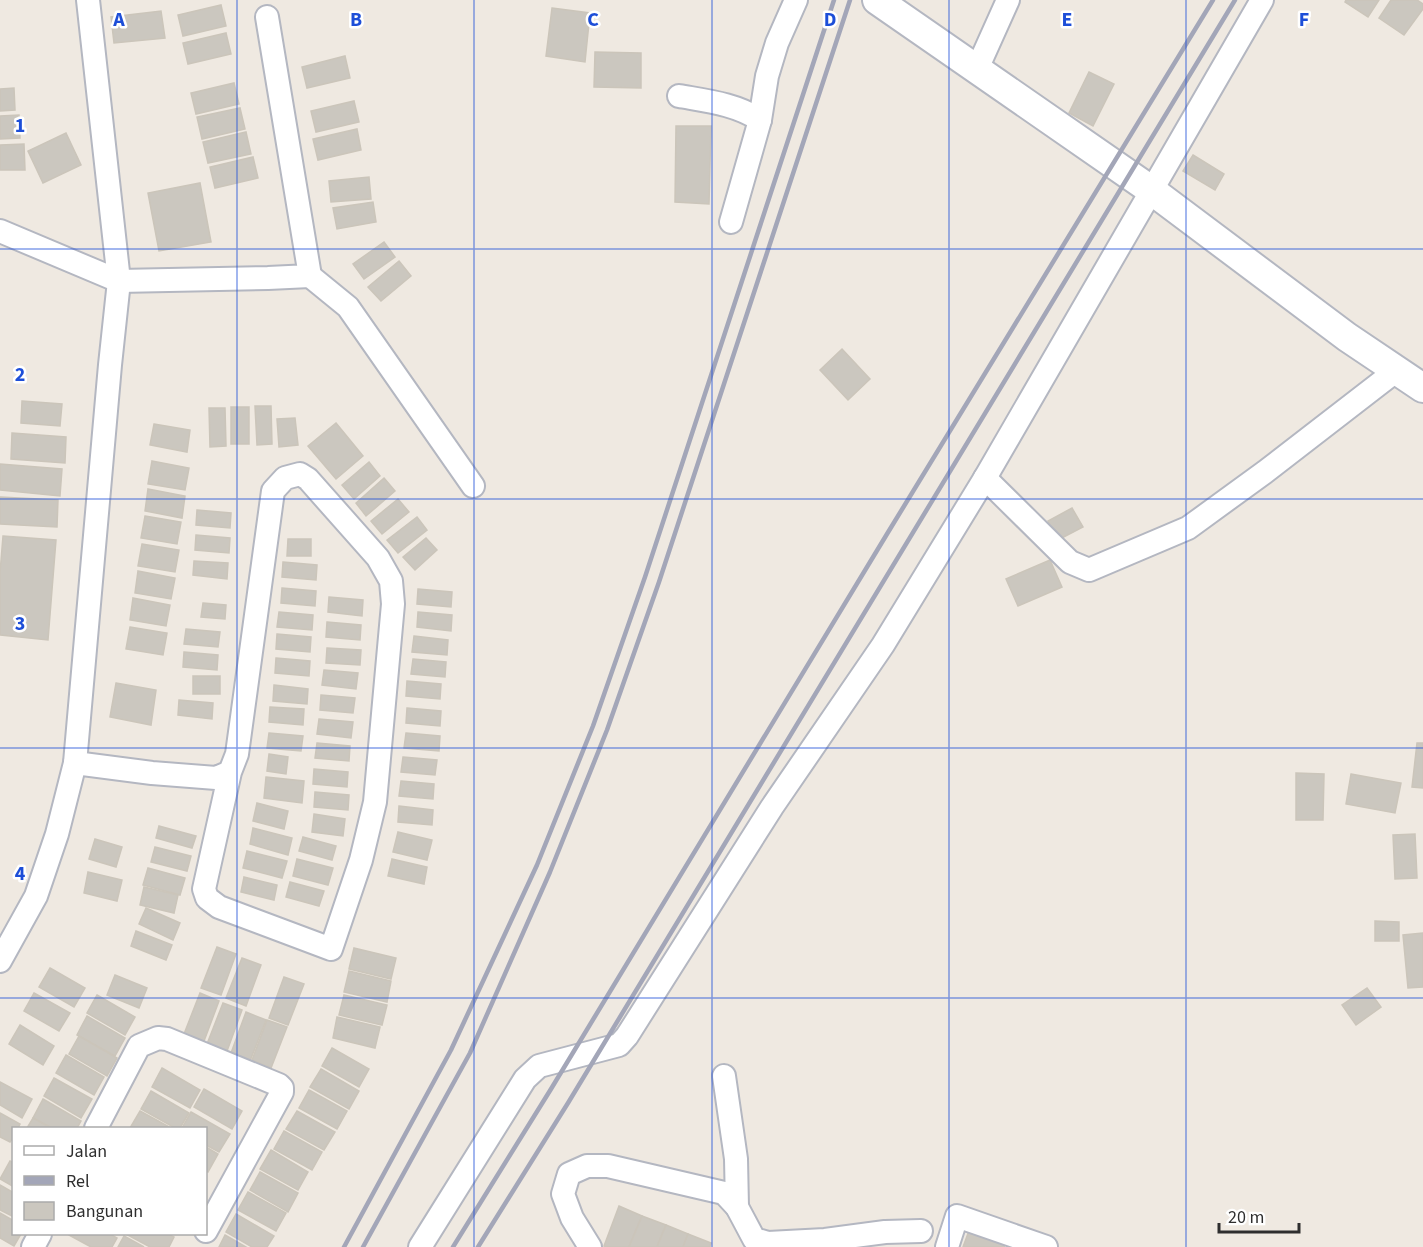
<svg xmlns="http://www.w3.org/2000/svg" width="1423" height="1247" font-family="'Source Sans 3',sans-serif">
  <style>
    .building { fill: #cbc7bf; stroke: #cbc5ba; stroke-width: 1.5 }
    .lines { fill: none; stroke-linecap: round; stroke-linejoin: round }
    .minor-casing { stroke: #b4b7c1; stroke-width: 26 }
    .tertiary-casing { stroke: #b4b7c1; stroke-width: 32 }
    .minor { stroke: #fff; stroke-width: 22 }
    .tertiary { stroke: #fff; stroke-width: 28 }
    .rail { stroke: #a3a6b8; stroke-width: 4.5 }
    .grid { fill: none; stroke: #1d4ed8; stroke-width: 1.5; stroke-opacity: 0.55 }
    .grid-label { font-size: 20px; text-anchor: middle; font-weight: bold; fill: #1d4ed8; stroke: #fff; stroke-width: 5; stroke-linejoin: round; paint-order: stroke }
  </style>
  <rect width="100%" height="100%" fill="#efe9e1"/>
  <g class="building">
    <path d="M1346 0H1379L1368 17 1345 2Z"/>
    <path d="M1391 0H1417L1423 4V9L1404 35 1379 18Z"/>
    <path d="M221 5 226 26 183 36 178 15Z"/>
    <path d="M552 8 590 13 585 62 546 56Z"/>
    <path d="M161 11 165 38 114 43 111 17Z"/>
    <path d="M226 33 231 54 188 64 183 43Z"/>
    <path d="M595 52 641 53V88L594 87Z"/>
    <path d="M345 56 350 78 307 88 302 67Z"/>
    <path d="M1089 72 1114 84 1093 126 1069 113Z"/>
    <path d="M234 83 239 104 196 114 191 93Z"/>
    <path d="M14 88 15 110 0 111V89Z"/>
    <path d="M354 101 359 122 316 132 311 111Z"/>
    <path d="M240 108 245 129 202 139 197 117Z"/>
    <path d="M19 115 20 138 0 139V116Z"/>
    <path d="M676 126H711L709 204 675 202Z"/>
    <path d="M357 129 361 150 318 160 313 139Z"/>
    <path d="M246 132 251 154 208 163 203 142Z"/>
    <path d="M66 133 81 165 43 183 28 151Z"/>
    <path d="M24 144 25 170H0V145Z"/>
    <path d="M1193 155 1224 174 1215 190 1183 171Z"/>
    <path d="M253 157 258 178 215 188 210 167Z"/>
    <path d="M369 177 371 199 331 202 329 181Z"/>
    <path d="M200 183 211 242 159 251 148 193Z"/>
    <path d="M373 202 376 222 337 229 333 208Z"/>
    <path d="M384 242 395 257 364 279 353 264Z"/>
    <path d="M399 261 411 276 381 301 368 287Z"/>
    <path d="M842 349 870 379 848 400 820 370Z"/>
    <path d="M22 401 62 404 60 426 21 423Z"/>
    <path d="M255 406H271L272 444 257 445Z"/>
    <rect x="231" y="407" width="18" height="37"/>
    <path d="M209 408H225L226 446 210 447Z"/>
    <path d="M295 418 298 445 279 447 277 419Z"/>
    <path d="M336 423 363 456 336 479 308 446Z"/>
    <path d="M154 424 190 430 187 452 150 445Z"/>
    <path d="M12 433 66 437 65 463 11 459Z"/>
    <path d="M152 461 189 468 185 490 148 484Z"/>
    <path d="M369 462 380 476 354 499 342 485Z"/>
    <path d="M0 464 62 469 60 496 0 490Z"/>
    <path d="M384 478 395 491 366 516 356 503Z"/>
    <path d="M148 489 185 496 182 518 145 511Z"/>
    <path d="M0 497 58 500 57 527 0 524Z"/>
    <path d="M398 499 409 512 382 534 371 521Z"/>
    <path d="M1072 508 1083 527 1058 540 1048 521Z"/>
    <path d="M197 510 231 513 230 528 196 525Z"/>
    <path d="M145 516 181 522 177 544 141 538Z"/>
    <path d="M417 517 427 530 398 553 387 540Z"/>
    <path d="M196 535 230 538 229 553 195 550Z"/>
    <path d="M3 536 56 540 48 640 0 635V573Z"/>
    <path d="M426 538 437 550 415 570 403 557Z"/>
    <path d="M288 539H311V556H287Z"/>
    <path d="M142 544 179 550 175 572 138 566Z"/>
    <path d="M1050 560 1062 587 1018 606 1006 579Z"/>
    <path d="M194 561 228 563 227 579 193 575Z"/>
    <path d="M283 562 317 565 316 580 282 577Z"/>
    <path d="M138 571 175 578 171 599 135 593Z"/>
    <path d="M282 588 316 591 315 606 281 603Z"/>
    <path d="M418 589 452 592 451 607 417 604Z"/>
    <path d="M329 597 363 600 362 616 328 612Z"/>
    <path d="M133 598 170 605 166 626 130 620Z"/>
    <path d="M203 603 226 605 225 619 201 617Z"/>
    <path d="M279 612 313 615 312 630 277 627Z"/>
    <path d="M418 612 452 615 451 631 417 627Z"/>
    <path d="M327 622 361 625 360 640 326 637Z"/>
    <path d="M130 627 167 633 163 655 126 649Z"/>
    <path d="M186 629 220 632 218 647 184 644Z"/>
    <path d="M277 634 311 637 310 652 276 649Z"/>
    <path d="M414 636 448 640 447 655 412 652Z"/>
    <path d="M327 648 361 650 360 665 326 663Z"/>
    <path d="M184 652 218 655 217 670 183 667Z"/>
    <path d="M276 658 310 661 309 676 275 673Z"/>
    <path d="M413 659 446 662 445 677 411 674Z"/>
    <path d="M324 670 358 673 356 689 322 685Z"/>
    <rect x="193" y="676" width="27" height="18"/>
    <path d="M407 681 441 684 440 699 406 696Z"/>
    <path d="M116 683 156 690 151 725 110 717Z"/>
    <path d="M274 685 308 689 307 704 273 701Z"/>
    <path d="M321 695 355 698 353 713 320 710Z"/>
    <path d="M179 700 213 703 212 719 178 715Z"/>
    <path d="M270 707 304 709 303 725 269 722Z"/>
    <path d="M407 708 441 711 440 726 406 723Z"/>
    <path d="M319 719 353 722 351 738 317 734Z"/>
    <path d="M269 733 303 736 301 751 267 748Z"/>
    <path d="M406 733 440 736 439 751 404 748Z"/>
    <path d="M317 743 350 746 349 761 315 758Z"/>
    <path d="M1417 743H1423V788L1412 787Z"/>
    <path d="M269 754 288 757 286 774 267 771Z"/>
    <path d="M403 757 437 760 435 775 401 772Z"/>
    <path d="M314 769 348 772 347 787 313 784Z"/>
    <path d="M1296 773 1324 774 1323 820H1296Z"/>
    <path d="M1351 774 1401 783 1395 813 1346 804Z"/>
    <path d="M266 777 304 781 302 803 264 798Z"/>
    <path d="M401 781 434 784 433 799 399 796Z"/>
    <path d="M315 792 349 795 348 810 314 807Z"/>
    <path d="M257 803 288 811 284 829 253 821Z"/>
    <path d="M399 806 433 810 432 825 398 822Z"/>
    <path d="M314 814 345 819 343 836 312 832Z"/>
    <path d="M159 826 196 836 192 848 156 838Z"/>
    <path d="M253 828 292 838 288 855 250 844Z"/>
    <path d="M398 832 432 840 427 860 393 852Z"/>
    <path d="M1415 834 1417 878 1395 879 1393 835Z"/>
    <path d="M303 837 336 846 332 860 299 851Z"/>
    <path d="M95 839 122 847 116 867 89 859Z"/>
    <path d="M155 847 191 856 187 871 151 862Z"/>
    <path d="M247 851 287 861 282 878 243 868Z"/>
    <path d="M297 859 333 868 328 885 293 876Z"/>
    <path d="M392 859 427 867 424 884 388 876Z"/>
    <path d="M148 868 185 878 180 895 143 885Z"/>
    <path d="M88 872 122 880 117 901 84 893Z"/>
    <path d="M244 877 277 885 274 900 241 892Z"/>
    <path d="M290 882 324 891 319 906 286 897Z"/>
    <path d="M144 887 178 895 174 913 140 905Z"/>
    <path d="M146 908 180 923 173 940 139 924Z"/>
    <path d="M1375 921 1399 922V941H1375Z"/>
    <path d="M136 931 172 945 166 960 131 946Z"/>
    <path d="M1423 933V987L1408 988 1403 935Z"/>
    <path d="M217 947 236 954 221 995 201 988Z"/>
    <path d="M354 948 396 958 391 979 349 969Z"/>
    <path d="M242 958 261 965 246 1006 226 998Z"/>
    <path d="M50 968 85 988 74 1007 39 987Z"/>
    <path d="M349 971 391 981 387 1002 344 992Z"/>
    <path d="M115 975 147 988 139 1008 107 995Z"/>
    <path d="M284 977 304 984 288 1025 269 1018Z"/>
    <path d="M1367 988 1381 1007 1356 1025 1342 1005Z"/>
    <path d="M34 993 70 1013 59 1031 24 1011Z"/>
    <path d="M200 993 219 1001 204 1041 184 1034Z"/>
    <path d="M97 995 135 1017 125 1035 87 1013Z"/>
    <path d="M344 995 387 1005 382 1025 339 1015Z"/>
    <path d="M223 1003 242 1010 227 1051 207 1044Z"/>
    <path d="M246 1012 266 1020 250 1061 231 1053Z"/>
    <path d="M87 1016 125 1038 115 1056 77 1035Z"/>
    <path d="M337 1017 380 1027 375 1048 333 1038Z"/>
    <path d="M267 1020 287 1027 271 1068 252 1060Z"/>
    <path d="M20 1025 54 1046 43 1065 9 1044Z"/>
    <path d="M79 1036 117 1058 107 1076 69 1054Z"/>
    <path d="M332 1048 369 1069 359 1087 322 1066Z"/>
    <path d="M66 1055 104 1077 94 1095 56 1073Z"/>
    <path d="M162 1068 200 1090 190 1108 152 1087Z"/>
    <path d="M321 1069 359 1091 349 1109 310 1087Z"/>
    <path d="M54 1078 92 1099 81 1118 44 1096Z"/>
    <path d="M0 1082 32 1099 22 1118 0 1105Z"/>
    <path d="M204 1089 242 1111 232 1129 194 1107Z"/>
    <path d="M309 1090 347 1111 337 1129 299 1108Z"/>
    <path d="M151 1091 189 1113 180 1128H175L141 1109Z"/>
    <path d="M43 1099 81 1121 77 1128H52L33 1118Z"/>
    <path d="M140 1111 171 1128H130Z"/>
    <path d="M297 1111 335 1132 324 1150 286 1129Z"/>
    <path d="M191 1112 230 1134 219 1152 206 1145V1128H182Z"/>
    <path d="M0 1113 20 1124 18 1128H14V1136L10 1142 0 1137Z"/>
    <path d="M33 1118 51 1128H27Z"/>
    <path d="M284 1131 322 1152 312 1170 274 1149Z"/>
    <path d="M206 1147 218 1154 208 1172 206 1171Z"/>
    <path d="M271 1150 308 1172 298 1190 260 1169Z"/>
    <path d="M10 1161 14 1163V1187L0 1179Z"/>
    <path d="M260 1172 298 1193 288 1212 250 1190Z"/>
    <path d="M0 1185 14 1193V1217L0 1210Z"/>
    <path d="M248 1192 286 1213 276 1231 238 1210Z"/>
    <path d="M619 1206 642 1216 629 1247H607L604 1246Z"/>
    <path d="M0 1213 14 1221V1234H21L14 1246 0 1238Z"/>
    <path d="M236 1214 274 1236 267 1247H252L226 1232Z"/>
    <path d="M642 1216 666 1225 657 1247H629Z"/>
    <path d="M666 1225 688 1234 683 1247H657Z"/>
    <path d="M970 1228 1006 1241 1004 1247H963Z"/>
    <path d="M70 1234H110L117 1238 112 1247H91L69 1235Z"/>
    <path d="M126 1234H168L174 1237 169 1247H150Z"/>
    <path d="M688 1234 711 1243 710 1247H683Z"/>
    <path d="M225 1235 246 1247H219Z"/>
    <path d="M124 1236 144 1247H118Z"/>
  </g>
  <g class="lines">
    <g class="minor-casing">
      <g id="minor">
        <path d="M977 69 1008 0"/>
        <path d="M679 96C707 101 736 104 760 120"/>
        <path d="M731 222 760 120 767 76 777 43 796 0"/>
        <path d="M0 231 119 281 268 278 310 276 267 17"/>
        <path d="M310 276 348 307 473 486"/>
        <path d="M985 478 1070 562 1089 570 1188 528 1265 472 1397 370"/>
        <path d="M75 763 152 773 216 778 230 772 237 754 273 491 285 478 300 474 308 479 378 558 391 581 393 604 375 802 361 860 331 949 219 907 207 898 204 889 230 772"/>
        <path d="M0 961 36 896 57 834 75 763 110 365 119 281 88 0"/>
        <path d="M724 1076 736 1159 737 1207"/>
        <path d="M96 1128 139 1046 158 1038 167 1039 279 1085 282 1088V1092L206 1231"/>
        <path d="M33 1247 40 1234"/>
        <path d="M420 1247 525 1079 539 1066 619 1045 627 1036 772 807 883 645 985 478 1262 0"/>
        <path d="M590 1247 572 1218 563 1194 569 1174 587 1166H608L724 1193 737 1207 754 1239 768 1243 825 1240 885 1232 921 1231"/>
        <path d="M947 1247 957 1216 1046 1247"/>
      </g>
    </g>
    <g class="tertiary-casing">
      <path id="tertiary" d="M877 0 1151 190 1347 337 1423 388"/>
    </g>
    <use href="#minor" class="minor"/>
    <use href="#tertiary" class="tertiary"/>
    <g class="rail">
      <path d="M344 1247 451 1050 537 865 593 726 645 577 834 0"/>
      <path d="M363 1247 470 1053 550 872 607 730 659 582 850 0"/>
      <path d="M453 1247 551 1089 887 534 1213 0"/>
      <path d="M478 1247 568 1103 1235 0"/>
    </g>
  </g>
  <path class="grid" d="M237 0V1247M474 0V1247M712 0V1247M949 0V1247M1186 0V1247M0 249H1423M0 499H1423M0 748H1423M0 998H1423"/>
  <g class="grid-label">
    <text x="119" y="26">A</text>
    <text x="356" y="26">B</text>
    <text x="593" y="26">C</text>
    <text x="830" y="26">D</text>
    <text x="1067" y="26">E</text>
    <text x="1304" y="26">F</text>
    <text x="20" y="132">1</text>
    <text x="20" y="381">2</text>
    <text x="20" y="630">3</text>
    <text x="20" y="880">4</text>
  </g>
  <rect x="12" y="1127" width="195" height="108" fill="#ffffff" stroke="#ababab" stroke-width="1.5"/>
  <rect x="24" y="1146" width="30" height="9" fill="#ffffff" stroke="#ababab" stroke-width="1.5"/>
  <text x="66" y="1157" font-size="18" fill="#2e2e2e">Jalan</text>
  <rect x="24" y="1176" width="30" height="9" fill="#a3a6b8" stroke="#ababab" stroke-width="1.5"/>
  <text x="66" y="1187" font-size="18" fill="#2e2e2e">Rel</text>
  <rect x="24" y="1202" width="30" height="18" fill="#cbc7bf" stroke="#ababab" stroke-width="1.5"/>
  <text x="66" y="1217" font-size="18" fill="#2e2e2e">Bangunan</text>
  <path d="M1219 1223v9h80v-9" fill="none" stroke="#2e2e2e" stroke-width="3"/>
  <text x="1228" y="1223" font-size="18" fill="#2e2e2e" stroke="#ffffff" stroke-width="4.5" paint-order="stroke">20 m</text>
</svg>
